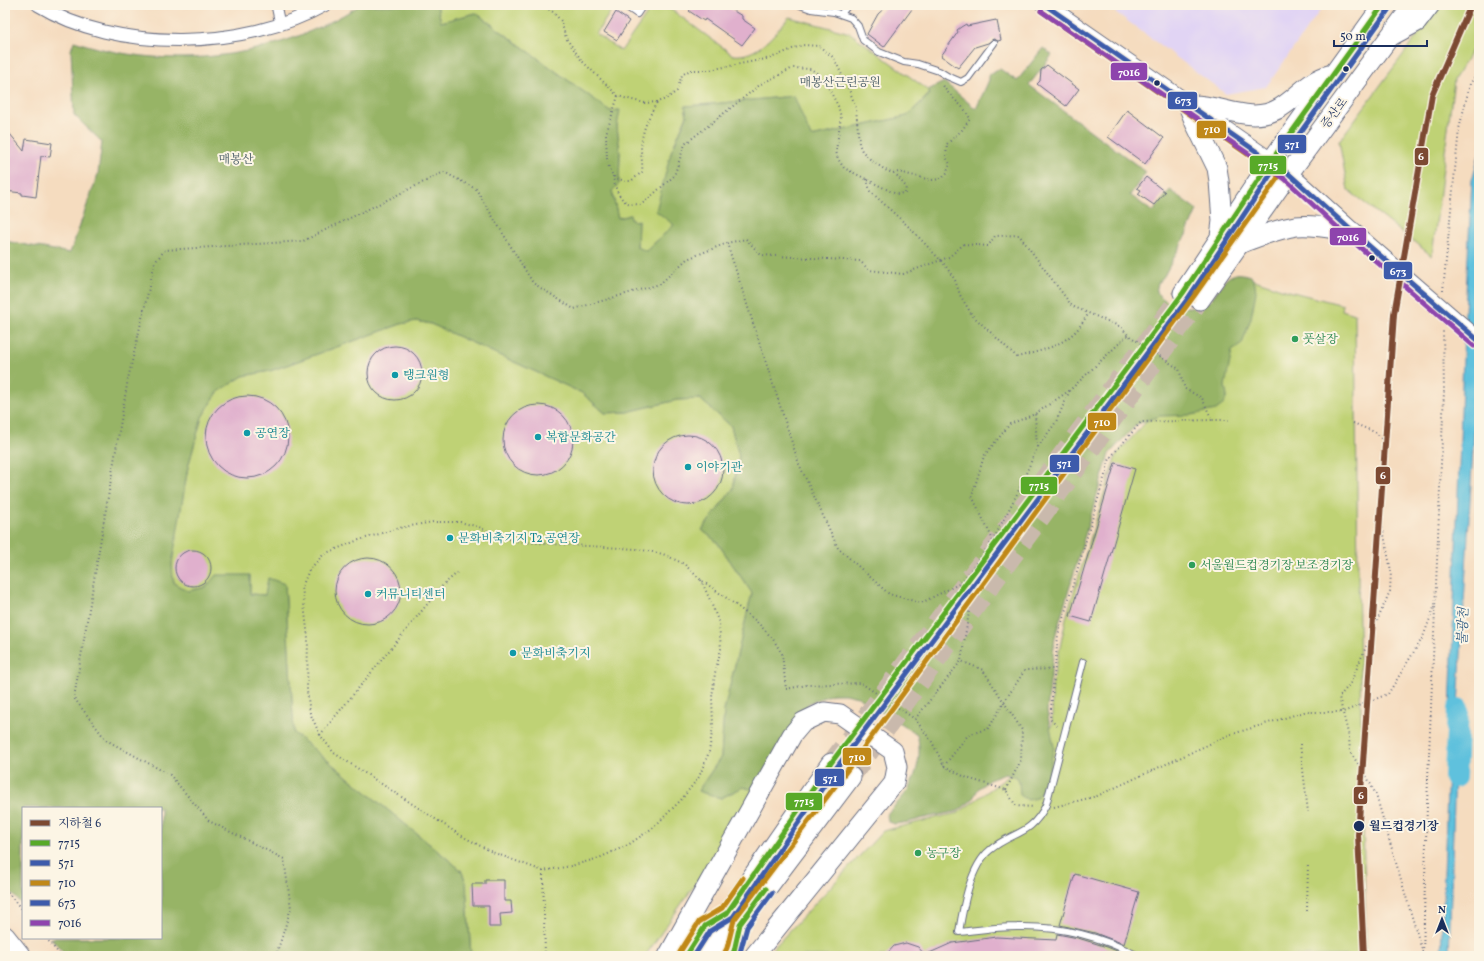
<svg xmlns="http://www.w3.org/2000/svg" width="1484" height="961" font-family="Vollkorn,'Noto Serif KR',serif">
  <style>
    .built { fill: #e1d4f4 }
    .green { fill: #bfd275; stroke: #6d806a }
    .forest { fill: #97b466; stroke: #597262 }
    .water { fill: #5fc1dd; stroke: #3d789e }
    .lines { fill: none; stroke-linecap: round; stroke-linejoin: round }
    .river { stroke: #5fc1dd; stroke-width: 22 }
    .building { fill: #e0b0cd }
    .primary-tunnel { stroke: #c9b9ac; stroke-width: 19; stroke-dasharray: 19 10; stroke-linecap: butt }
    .service-casing { stroke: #676c80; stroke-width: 8 }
    .pedestrian-casing { stroke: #676c80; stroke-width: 11 }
    .minor-casing { stroke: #676c80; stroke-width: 14 }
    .secondary-casing { stroke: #676c80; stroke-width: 19 }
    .primary-casing { stroke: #676c80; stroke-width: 21 }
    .path { stroke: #676c80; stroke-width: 2; stroke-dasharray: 1 3; stroke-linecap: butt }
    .service { stroke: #fff; stroke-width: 6 }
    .pedestrian { stroke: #fff; stroke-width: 9 }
    .minor { stroke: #fff; stroke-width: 12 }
    .secondary { stroke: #fff; stroke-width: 17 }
    .primary { stroke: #fff; stroke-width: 19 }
    .secondary-bridge-casing { stroke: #676c80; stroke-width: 19; stroke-linecap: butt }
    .secondary-bridge { stroke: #fff; stroke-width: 17 }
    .bus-1-casing { stroke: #fcf5e5; stroke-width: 8 }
    .bus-2-casing { stroke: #fcf5e5; stroke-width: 8 }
    .bus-3-casing { stroke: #fcf5e5; stroke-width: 8 }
    .bus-4-casing { stroke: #fcf5e5; stroke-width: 8 }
    .bus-5-casing { stroke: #fcf5e5; stroke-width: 8 }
    .bus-1 { stroke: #58aa28; stroke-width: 5 }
    .bus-2 { stroke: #3d5bab; stroke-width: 5 }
    .bus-3 { stroke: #c08818; stroke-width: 5 }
    .bus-4 { stroke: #3d5bab; stroke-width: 5 }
    .bus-5 { stroke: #8e44ad; stroke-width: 5 }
    .metro-1-casing { stroke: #fcf5e5; stroke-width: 9 }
    .metro-1 { stroke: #7c4932; stroke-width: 6 }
    .bus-dot { fill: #1b2f5e; stroke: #fcf5e5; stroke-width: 1.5 }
    .leisure-dot { fill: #2e9e5b; stroke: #fcf5e5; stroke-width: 1.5 }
    .culture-dot { fill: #0f9aa8; stroke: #fcf5e5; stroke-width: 1.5 }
    .labels { text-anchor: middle; stroke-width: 4; stroke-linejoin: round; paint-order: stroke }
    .park-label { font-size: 12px; fill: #445864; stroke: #fcf5e5 }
    .street-label { font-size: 12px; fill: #1b2f5e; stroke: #fcf5e5 }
    .leisure-label { font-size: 12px; fill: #27864d; stroke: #fcf5e5; text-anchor: start }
    .culture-label { font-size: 12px; fill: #0d838f; stroke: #fcf5e5; text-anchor: start }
    .stop-label { font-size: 12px; font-weight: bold; fill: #1b2f5e; stroke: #fcf5e5; text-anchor: start }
    .water-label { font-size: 13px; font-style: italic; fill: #2f5b84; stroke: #fcf5e5 }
    .line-badge { stroke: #fcf5e5; stroke-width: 1.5 }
    .badge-label { font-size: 11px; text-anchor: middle; font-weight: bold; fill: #fff }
  </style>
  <rect width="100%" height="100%" fill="#fcf5e5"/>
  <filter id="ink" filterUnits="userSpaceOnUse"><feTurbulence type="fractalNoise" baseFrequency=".025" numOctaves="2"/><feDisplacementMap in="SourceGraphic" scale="8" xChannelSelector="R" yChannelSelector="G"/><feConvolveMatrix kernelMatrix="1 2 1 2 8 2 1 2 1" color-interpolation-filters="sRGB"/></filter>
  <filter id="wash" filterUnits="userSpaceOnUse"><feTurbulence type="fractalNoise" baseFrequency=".012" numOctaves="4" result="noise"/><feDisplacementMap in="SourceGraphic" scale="16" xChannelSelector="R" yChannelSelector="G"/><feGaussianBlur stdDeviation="0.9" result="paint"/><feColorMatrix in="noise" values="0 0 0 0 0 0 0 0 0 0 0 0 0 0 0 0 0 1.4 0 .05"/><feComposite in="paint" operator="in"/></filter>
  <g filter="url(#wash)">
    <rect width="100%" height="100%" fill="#f5dcbf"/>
    <path class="built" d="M1106 5H1324L1266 87 1226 94Z"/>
    <g class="green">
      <path d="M437 5H608L613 8 596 34 621 51 653 5H665L733 55C758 58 774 34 789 17L850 33 928 90 930 93 907 116 811 137 783 97 712 104 685 106 687 115 671 152 674 225 646 251 637 247 638 220 636 221 631 220 630 215 618 218 612 191 619 184 620 153 617 126 619 110 610 111 476 13 441 22Z"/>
      <path d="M1440 5H1479V39L1454 80 1432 256 1348 190 1339 141Z"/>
      <path d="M1237 274 1281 289 1343 305 1342 310 1355 314 1358 577 1366 956H766L883 831 935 818 958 813 1024 765 1052 725V686L1066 618 1116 455 1163 403Z"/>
      <path d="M416 321 431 324 582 393 605 413 627 412 677 400 700 399 731 426 739 456 733 489 702 530 717 542 752 593 724 711 721 757 698 791 721 798 743 787 758 791 709 877 703 873 645 956H471L466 882 461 870 294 733 285 584 265 595 250 594V575L206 587 188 591 175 584 171 572 174 546 188 467 202 417 218 392 243 376 270 371 401 324Z"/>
    </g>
    <path class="forest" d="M360 5H437L441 22 476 13 610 111 620 110 617 126 620 153 619 184 612 191 618 218 630 215 631 220 636 221 638 220 637 247 646 251 674 225 656 211 671 152 687 116 685 106 712 104 794 96 811 137 907 116 930 94 928 90 944 82 976 109 989 80V75L1000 69 1017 81 1043 48 1052 55 1029 85 1146 172 1130 195 1153 212 1170 190 1197 210 1185 237 1164 276 1158 283 1156 292C1168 306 1186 311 1203 304 1206 303 1209 302 1211 300 1218 292 1223 278 1233 275 1240 272 1245 275 1251 276L1255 284 1256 292 1251 318 1242 344 1232 351 1225 386 1227 396 1224 404 1216 410 1191 415 1160 416 1137 424 1109 454 1055 637 1047 711 1054 747 1047 780 1037 798 1028 800 1020 795 1019 782 1017 777 1005 774 989 780 978 789 972 800 958 811 924 818 909 822 895 824 888 822 887 814C894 806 904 797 909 788 918 771 922 752 917 734L858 697 845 694H832L809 703 799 716 758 791 743 787 721 798 698 791 721 757 724 711 752 593 717 542 702 530 733 489 739 456 731 426 700 399 677 400 627 412 605 413 582 393 431 324 416 321 401 324 270 371 243 376 218 392 202 417 188 467 172 564 173 579 175 584 188 591 206 587 216 575H250V594L265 595 268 578 285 584 294 733 461 870 466 882 471 956H67L51 938H161V808H23V906L5 885V241L70 253 98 174 102 142 74 115 71 50 74 41C169 73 276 59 360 5Z"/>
    <path class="water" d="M1479 155V347L1456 740 1449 956H1441L1464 331 1472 180Z"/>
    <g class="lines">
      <path class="river" d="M1455 777 1458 709"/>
    </g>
    <g id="blocks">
      <g class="building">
        <path d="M695 5H724L737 13 742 16V19L755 28 742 45 705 19 704 21 689 11Z"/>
        <path d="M888 5H915L884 47 867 34 878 14Z"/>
        <path d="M616 12 629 21 617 40 604 32Z"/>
        <path d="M996 20V21H997L1001 40 998 41 993 39 988 43 975 47 958 68 941 56 958 32 957 30 961 27 966 24 967 26Z"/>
        <path d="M1047 65 1079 89 1066 106 1037 84 1040 81 1041 70Z"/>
        <path d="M1127 110 1164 138 1145 164 1108 137Z"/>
        <path d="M5 128 24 151 26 139 52 143 50 157 41 156 36 197 22 195V193L5 191Z"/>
        <path d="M1146 177 1165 192 1154 205 1138 194 1141 190 1137 188Z"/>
        <circle cx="395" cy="373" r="27"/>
        <circle cx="247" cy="437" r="41"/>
        <circle cx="538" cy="440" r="35"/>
        <circle cx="688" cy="470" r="35"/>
        <path d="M1115 463 1135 469 1091 622 1070 616Z"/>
        <circle cx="193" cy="568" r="18"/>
        <circle cx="368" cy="591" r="33"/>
        <path d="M1075 874 1139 892 1124 944 1095 933 1060 925Z"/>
        <path d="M485 880H504V901H511L512 913 500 914 501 927H489V906H473L472 884H485Z"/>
        <path d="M1057 934 1078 938 1107 947 1122 953 1121 956H885L894 946 906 943 918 947 925 955 952 943 996 937 1056 940Z"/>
      </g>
    </g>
  </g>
  <g filter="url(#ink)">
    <use href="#blocks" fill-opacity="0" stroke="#676c80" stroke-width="1"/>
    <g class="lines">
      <g class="primary-tunnel">
        <path d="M831 763 1183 293"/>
        <path d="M851 777 1200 300"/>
      </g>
      <g class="service-casing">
        <g id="service">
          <path d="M624 5 637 14 643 5"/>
          <path d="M800 5 811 9 834 12 851 18 858 26 863 40 879 52 904 62 918 64 939 71 947 76 961 82 968 78 994 43"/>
          <path d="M841 14 848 5"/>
          <path d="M1083 662 1046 805C1030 837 1012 831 990 850 970 866 963 908 959 932 978 930 998 927 1017 927 1061 926 1099 935 1138 956"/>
        </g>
      </g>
      <g class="pedestrian-casing">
        <path id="pedestrian" d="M276 5 280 24"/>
      </g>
      <g class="minor-casing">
        <path id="minor" d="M38 5C116 53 245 50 325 5"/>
      </g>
      <g class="secondary-casing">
        <path id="secondary" d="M1045 5 1289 174 1353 232 1414 285"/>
      </g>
      <g class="primary-casing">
        <g id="primary">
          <path d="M1393 35 1417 22 1430 5"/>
          <path d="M1220 237 1222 221 1219 181 1217 168 1195 123 1188 105C1194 105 1200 105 1206 106 1230 110 1255 122 1278 109 1296 99 1309 80 1329 75"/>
          <path d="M1239 244C1258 237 1276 229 1296 226 1315 224 1334 229 1353 232"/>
          <path d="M1183 293 1271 161 1383 5"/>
          <path d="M1200 300 1287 176 1413 5"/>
          <path d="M5 936 21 956"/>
          <path d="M668 956 792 735 803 722 824 712 840 714 893 751 897 767 894 783 754 956"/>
          <path d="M700 956 727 913 831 763"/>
          <path d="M718 956 740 924 851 777"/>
        </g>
      </g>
      <g class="path">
        <path d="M496 5 501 7 512 5"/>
        <path d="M542 5 553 12 561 21 566 38 582 61 618 96 632 100 645 103 657 102"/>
        <path d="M618 96 606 134 607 160 610 171 615 178 625 181H631L642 172C643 164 641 157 641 149 642 129 648 119 657 102L666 99 677 91 682 75 690 70H709L771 58 802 45 819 46 834 58 850 92 856 108 859 144 862 151 872 161 887 171 893 173 899 172 931 180 941 179 946 174 950 164 946 157 947 144 962 130 970 119C965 105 949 98 943 85"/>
        <path d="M613 176C614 185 619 200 628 203 632 204 637 204 641 205L674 176 685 144 761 84 793 68 811 69 818 74 827 85 838 106 841 117 836 151 838 159 844 168 896 194 905 193 906 187 895 173"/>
        <path d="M867 179 870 191 910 228 945 265 955 280 960 295 972 315 1017 357C1037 352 1059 347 1074 333 1080 327 1084 320 1089 313"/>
        <path d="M727 243 799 464 838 548 889 594 921 603 961 583 993 540 1017 494 1037 448 1035 414"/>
        <path d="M1443 291 1459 129 1470 84 1479 70"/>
        <path d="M1353 423 1377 433 1386 446 1381 488 1380 514 1391 571 1390 591 1350 684 1339 697 1349 737 1350 752 1367 777 1376 795 1423 954"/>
        <path d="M1038 447 1056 422 1070 390 1128 335"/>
        <path d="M701 580 710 600 719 623 721 649 715 673 712 697 713 726 709 752 699 777 681 800 654 827 628 845 599 858 571 866 543 871 492 852 460 835 334 753 320 735 310 713 307 691 308 638 302 587 309 570 324 554 356 541 399 528 433 522H460L479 527 500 537 521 542 637 549 663 554 684 564 701 580 728 599 756 621 773 639 782 654 786 689 807 685 861 683 915 719 932 742 944 766 967 778 1006 790 1016 806 1034 807"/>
        <path d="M915 719 961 661"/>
        <path d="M1057 726 1050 719 1058 636 1110 458 1141 422 1212 420"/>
        <path d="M320 735 443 585 457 573"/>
        <path d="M1300 744 1308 812"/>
        <path d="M944 766 968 735 989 728 1004 702 1025 670 1055 669"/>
        <path d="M1006 790 1021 760 1022 730 983 670 961 661 972 594 993 540 972 496 984 456 1010 424 1035 414 1070 390"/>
        <path d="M1054 807 1097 796 1229 735 1304 712H1343L1388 694 1423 637 1435 605"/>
        <path d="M543 871 545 956"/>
        <path d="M5 889 23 911"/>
        <path d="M1307 911 1308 863"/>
        <path d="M46 938 61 956"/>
        <path d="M276 956 291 908 284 859 209 821 170 775 106 740 74 698 128 379 155 262 165 250 303 241 444 172 476 189 533 283 574 309 660 284 687 259 727 243 746 239 761 255 860 261 869 270 903 274 949 257 964 244 988 246 995 236 1019 235 1072 306 1121 327 1128 335 1179 369 1185 389 1202 398 1212 420H1229"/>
        <path d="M1423 956 1427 804 1444 391 1443 330"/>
      </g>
      <use href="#service" class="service"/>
      <use href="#pedestrian" class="pedestrian"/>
      <use href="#minor" class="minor"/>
      <use href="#secondary" class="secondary"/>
      <use href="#primary" class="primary"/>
      <g class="secondary-bridge-casing">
        <path id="secondary-bridge" d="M1414 285 1479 341"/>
      </g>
      <use href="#secondary-bridge" class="secondary-bridge"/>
      <g class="bus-1-casing">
        <g id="bus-1">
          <path d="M686 956 705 926 727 913 831 763 1183 293 1271 161 1383 5"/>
          <path d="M731 956 734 951 740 924 766 889"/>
        </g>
      </g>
      <g class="bus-2-casing">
        <g id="bus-2">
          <path d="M694 956 710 931 733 917 837 767 1189 297 1277 165 1389 9"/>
          <path d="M739 956 747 927 772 893"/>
        </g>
      </g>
      <g class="bus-3-casing">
        <g id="bus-3">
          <path d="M680 952 699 922 722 908 743 878"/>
          <path d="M725 952 727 948 734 920 845 773 1194 296 1279 176 1041 11"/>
        </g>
      </g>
      <g class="bus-4-casing">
        <path id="bus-4" d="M1045 5 1289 174 1353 232 1479 341"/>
      </g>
      <g class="bus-5-casing">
        <path id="bus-5" d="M1041 11 1285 179 1348 237 1474 346"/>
      </g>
      <use href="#bus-1" class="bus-1"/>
      <use href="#bus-2" class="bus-2"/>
      <use href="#bus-3" class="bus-3"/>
      <use href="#bus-4" class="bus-4"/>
      <use href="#bus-5" class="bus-5"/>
      <g class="metro-1-casing">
        <path id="metro-1" d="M1364 956 1358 835 1394 314 1432 95 1471 5"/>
      </g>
      <use href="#metro-1" class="metro-1"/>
    </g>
  </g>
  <g class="bus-dot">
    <circle cx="1346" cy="69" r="3.5"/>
    <circle cx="1157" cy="83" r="3.5"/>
    <circle cx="1372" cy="258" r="3.5"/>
    <circle cx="1359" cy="826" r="6"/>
  </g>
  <g class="leisure-dot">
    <circle cx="1295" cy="339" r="4"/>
    <circle cx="1192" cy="565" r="4"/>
    <circle cx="918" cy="853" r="4"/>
  </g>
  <g class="culture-dot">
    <circle cx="395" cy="375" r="4"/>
    <circle cx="247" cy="433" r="4"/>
    <circle cx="538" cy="437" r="4"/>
    <circle cx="688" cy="467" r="4"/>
    <circle cx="450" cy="538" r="4"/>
    <circle cx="368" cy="594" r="4"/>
    <circle cx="513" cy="653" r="4"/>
  </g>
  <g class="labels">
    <g class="park-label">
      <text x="840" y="86">매봉산근린공원</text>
      <text x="236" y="163">매봉산</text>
    </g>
    <g class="street-label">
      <text transform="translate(1334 113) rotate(-53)" y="4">증산로</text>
    </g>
    <g class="leisure-label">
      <text x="1303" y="343">풋살장</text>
      <text x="1200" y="569">서울월드컵경기장 보조경기장</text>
      <text x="926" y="857">농구장</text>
    </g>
    <g class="culture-label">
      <text x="403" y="379">탱크원형</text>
      <text x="255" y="437">공연장</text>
      <text x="546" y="441">복합문화공간</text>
      <text x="696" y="471">이야기관</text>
      <text x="458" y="542">문화비축기지 T2 공연장</text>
      <text x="376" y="598">커뮤니티센터</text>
      <text x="521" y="657">문화비축기지</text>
    </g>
    <g class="stop-label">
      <text x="1369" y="830">월드컵경기장</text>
    </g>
    <g class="water-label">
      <text transform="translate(1462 626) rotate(-88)" y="5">불광천</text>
    </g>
  </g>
  <g class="line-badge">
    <rect x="1110" y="62" width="38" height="19" rx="4" fill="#8e44ad"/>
    <rect x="1167" y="91" width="31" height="19" rx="4" fill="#3d5bab"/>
    <rect x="1196" y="120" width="31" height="19" rx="4" fill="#c08818"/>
    <rect x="1277" y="134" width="30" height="20" rx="4" fill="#3d5bab"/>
    <rect x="1414" y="147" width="15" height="19" rx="4" fill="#7c4932"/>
    <rect x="1249" y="155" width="38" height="20" rx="4" fill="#58aa28"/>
    <rect x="1329" y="227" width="38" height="19" rx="4" fill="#8e44ad"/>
    <rect x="1383" y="261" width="30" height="19" rx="4" fill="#3d5bab"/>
    <rect x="1087" y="412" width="30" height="19" rx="4" fill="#c08818"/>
    <rect x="1049" y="454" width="31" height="19" rx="4" fill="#3d5bab"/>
    <rect x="1375" y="466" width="16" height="19" rx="4" fill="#7c4932"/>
    <rect x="1020" y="476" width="38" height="19" rx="4" fill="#58aa28"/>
    <rect x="842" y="747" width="30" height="19" rx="4" fill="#c08818"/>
    <rect x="814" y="768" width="31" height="19" rx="4" fill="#3d5bab"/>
    <rect x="1353" y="786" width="15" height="19" rx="4" fill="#7c4932"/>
    <rect x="785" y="792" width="38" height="19" rx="4" fill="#58aa28"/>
  </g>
  <g class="badge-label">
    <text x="1129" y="76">7016</text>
    <text x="1183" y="104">673</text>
    <text x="1212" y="133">710</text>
    <text x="1292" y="148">571</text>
    <text x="1421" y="160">6</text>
    <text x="1268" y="169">7715</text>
    <text x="1348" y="241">7016</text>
    <text x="1398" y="275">673</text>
    <text x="1102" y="426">710</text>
    <text x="1064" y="467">571</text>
    <text x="1383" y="479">6</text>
    <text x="1039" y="489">7715</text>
    <text x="857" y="761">710</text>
    <text x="830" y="782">571</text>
    <text x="1361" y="799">6</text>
    <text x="804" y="805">7715</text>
  </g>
  <rect width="1484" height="961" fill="none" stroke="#fcf5e5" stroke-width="20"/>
  <rect x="22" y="807" width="140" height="132" fill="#fcf5e5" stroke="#a2a6af"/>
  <rect x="30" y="820" width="20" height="6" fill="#7c4932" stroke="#a2a6af"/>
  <text x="58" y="827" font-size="12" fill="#1b2f5e">지하철 6</text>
  <rect x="30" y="840" width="20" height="6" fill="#58aa28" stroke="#a2a6af"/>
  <text x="58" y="847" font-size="12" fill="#1b2f5e">7715</text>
  <rect x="30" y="860" width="20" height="6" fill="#3d5bab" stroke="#a2a6af"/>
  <text x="58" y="867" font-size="12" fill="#1b2f5e">571</text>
  <rect x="30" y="880" width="20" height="6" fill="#c08818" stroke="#a2a6af"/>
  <text x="58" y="887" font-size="12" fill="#1b2f5e">710</text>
  <rect x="30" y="900" width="20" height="6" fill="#3d5bab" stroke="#a2a6af"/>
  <text x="58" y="907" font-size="12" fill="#1b2f5e">673</text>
  <rect x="30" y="920" width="20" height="6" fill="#8e44ad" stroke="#a2a6af"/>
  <text x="58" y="927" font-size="12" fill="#1b2f5e">7016</text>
  <g transform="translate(1442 919)" stroke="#fcf5e5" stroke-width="3" paint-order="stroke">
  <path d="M0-3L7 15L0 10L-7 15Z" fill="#1b2f5e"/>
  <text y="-6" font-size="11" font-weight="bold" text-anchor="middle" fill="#1b2f5e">N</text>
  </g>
  <path d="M1334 40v6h93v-6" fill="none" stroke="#1b2f5e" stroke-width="2"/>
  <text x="1340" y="40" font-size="12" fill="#1b2f5e" stroke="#fcf5e5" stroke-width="3" paint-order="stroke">50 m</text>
</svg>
